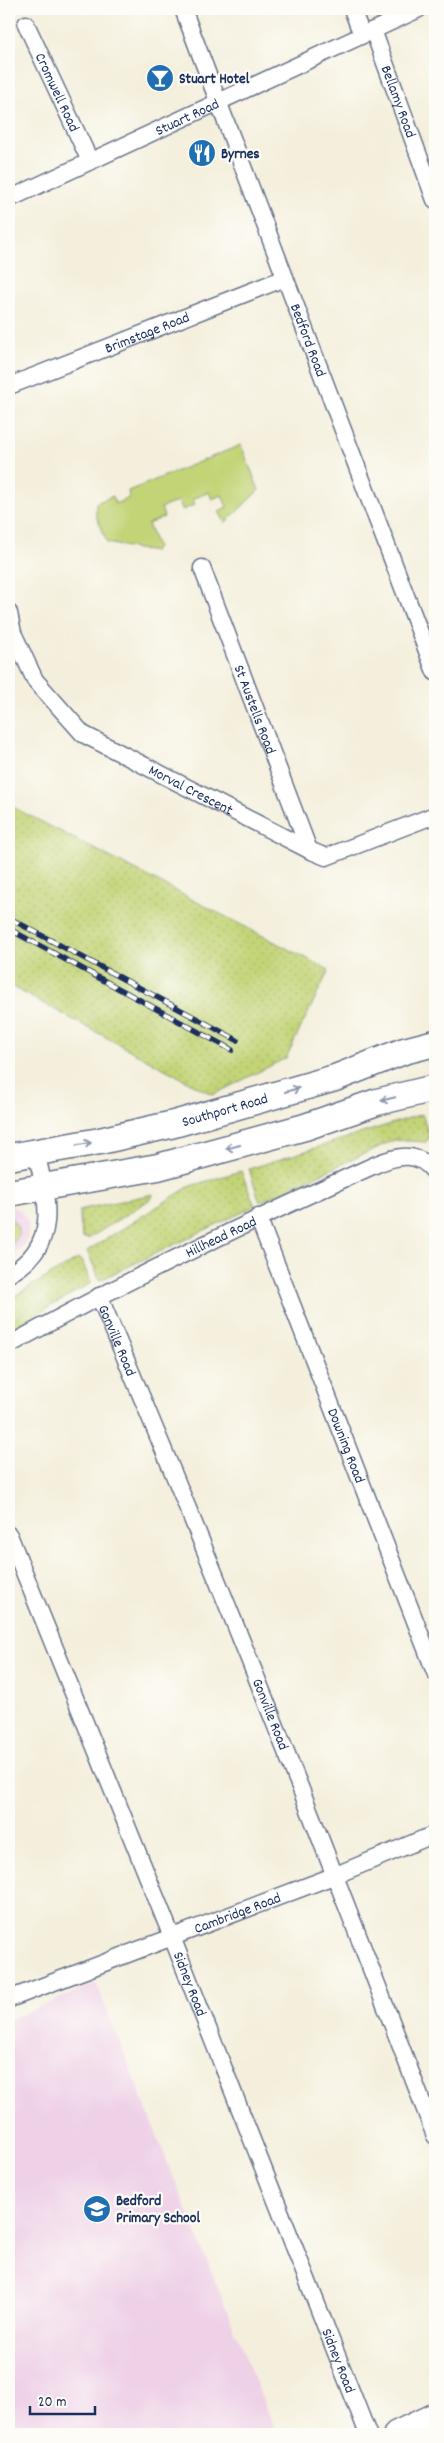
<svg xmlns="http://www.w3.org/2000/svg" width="444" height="2443" font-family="Dekko,sans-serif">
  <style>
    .built { fill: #eed0e7 }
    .grass { fill: url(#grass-dots); stroke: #6f826a }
    .green { fill: #c3d477; stroke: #6f826a }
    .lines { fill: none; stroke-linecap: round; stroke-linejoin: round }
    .street-casing { stroke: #67728a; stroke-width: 19 }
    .primary-casing { stroke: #67728a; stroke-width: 29 }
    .street { stroke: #fff; stroke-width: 16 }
    .primary { stroke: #fff; stroke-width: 26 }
    .rail-casing { stroke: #1b2f5e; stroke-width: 5.5 }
    .rail { stroke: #fdfcf7; stroke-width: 4; stroke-dasharray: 11; stroke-linecap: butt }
    .oneway { stroke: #8d97ae }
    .labels { text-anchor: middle; stroke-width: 4.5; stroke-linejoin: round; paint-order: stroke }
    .poi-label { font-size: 15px; font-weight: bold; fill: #1b2f5e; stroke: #fdfcf7; text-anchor: start }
    .street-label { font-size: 15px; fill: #1b2f5e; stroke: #fdfcf7 }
  </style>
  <defs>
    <pattern id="grass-dots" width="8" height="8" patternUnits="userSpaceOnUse" patternTransform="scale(1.25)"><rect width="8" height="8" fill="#c3d477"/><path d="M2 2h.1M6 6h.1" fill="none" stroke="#a7b669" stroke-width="1.8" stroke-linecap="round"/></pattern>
  </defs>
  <rect width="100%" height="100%" fill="#fdfcf7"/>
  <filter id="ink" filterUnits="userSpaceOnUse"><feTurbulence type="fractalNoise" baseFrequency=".02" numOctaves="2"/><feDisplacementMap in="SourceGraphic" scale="10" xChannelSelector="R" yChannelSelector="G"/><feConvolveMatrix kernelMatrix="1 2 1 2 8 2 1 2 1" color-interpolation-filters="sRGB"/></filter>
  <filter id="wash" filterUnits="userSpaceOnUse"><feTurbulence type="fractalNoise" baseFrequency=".0096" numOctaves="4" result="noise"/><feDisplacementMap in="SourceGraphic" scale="20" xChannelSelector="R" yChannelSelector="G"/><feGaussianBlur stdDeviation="1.12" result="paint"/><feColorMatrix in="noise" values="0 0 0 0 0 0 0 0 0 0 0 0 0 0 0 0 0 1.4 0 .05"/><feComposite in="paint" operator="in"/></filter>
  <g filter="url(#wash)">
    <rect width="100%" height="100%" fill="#f4efdc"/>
    <g class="built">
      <path d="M10 1206 21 1211 29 1224 28 1236 24 1245 9 1256Z"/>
      <path d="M96 1983 260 2393 278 2434H9V2020Z"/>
    </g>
    <g class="grass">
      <path d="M9 805 329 970 286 1058 213 1095 9 985Z"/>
      <path d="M422 1114 430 1138 426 1142 394 1140 260 1202 249 1169Z"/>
      <path d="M241 1171 255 1206 100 1280 87 1251 190 1186Z"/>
      <path d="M153 1194 152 1198 88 1239 82 1237 79 1210Z"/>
      <path d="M9 1217C20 1226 23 1238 9 1245Z"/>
      <path d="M78 1259 82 1261 91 1283 9 1330V1299Z"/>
    </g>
    <path class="green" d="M241 445 259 490 225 523 219 511 227 507 222 495 212 499 209 492 193 499 195 505 182 510 179 501 161 508 164 517 148 524 157 547 154 552 107 543 96 515V503L113 496 115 504 129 498 128 491Z"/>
  </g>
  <g filter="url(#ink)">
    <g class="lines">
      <g class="street-casing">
        <g id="street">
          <path id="s1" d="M183 9 435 672"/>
          <path d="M352 9 362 35"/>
          <path id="s2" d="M26 24 90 161"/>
          <path id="s3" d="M373 30 435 200"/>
          <path id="s4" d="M9 199 419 9"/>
          <path id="s5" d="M9 386 285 278"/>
          <path id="s6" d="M202 568 309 850"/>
          <path id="s7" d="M9 613 13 633 35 680 83 734 309 850 326 857 435 815"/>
          <path id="s8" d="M258 1217 435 1672"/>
          <path d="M9 1274C60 1246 48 1200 36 1153"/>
          <path id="s9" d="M99 1296C217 1573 328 1854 435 2136"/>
          <path id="s10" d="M9 1345C128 1279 252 1220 377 1164 399 1155 419 1151 435 1173"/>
          <path id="s11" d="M9 1535 172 1937 368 2434"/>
          <path id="s12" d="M9 1999 336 1875 435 1834"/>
        </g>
      </g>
      <g class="primary-casing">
        <g id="primary">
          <path id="s13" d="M9 1157 100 1141 174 1124 335 1078 404 1051 435 1043"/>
          <path d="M9 1193 158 1167 305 1127 377 1102 435 1088"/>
          <path d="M397 2434 435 2416"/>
        </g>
      </g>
      <use href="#street" class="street"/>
      <use href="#primary" class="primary"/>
      <g class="rail-casing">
        <g id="rail">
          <path d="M9 918 237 1040"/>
          <path d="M9 929 232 1050"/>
        </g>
      </g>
      <use href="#rail" class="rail"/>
    </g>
    <defs><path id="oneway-shaft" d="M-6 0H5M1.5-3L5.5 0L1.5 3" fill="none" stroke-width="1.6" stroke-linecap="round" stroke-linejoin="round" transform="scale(1.25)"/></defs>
    <g class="oneway">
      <use href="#oneway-shaft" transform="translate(292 1090) rotate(-16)"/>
      <use href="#oneway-shaft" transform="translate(388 1099) rotate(167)"/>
      <use href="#oneway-shaft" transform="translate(84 1144) rotate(-10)"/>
      <use href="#oneway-shaft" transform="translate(233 1147) rotate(165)"/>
    </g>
  </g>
  <defs>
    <g id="bar-disc" transform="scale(1.4375)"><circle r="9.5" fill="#1f6fb2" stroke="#fdfcf7"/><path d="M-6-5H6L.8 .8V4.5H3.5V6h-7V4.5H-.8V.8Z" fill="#fff"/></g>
    <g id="restaurant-disc" transform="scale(1.4375)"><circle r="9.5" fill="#1f6fb2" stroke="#fdfcf7"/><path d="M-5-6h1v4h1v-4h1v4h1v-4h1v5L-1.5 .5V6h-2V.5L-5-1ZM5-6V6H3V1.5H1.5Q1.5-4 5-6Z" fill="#fff"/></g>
    <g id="school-disc" transform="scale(1.4375)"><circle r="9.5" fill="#1f6fb2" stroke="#fdfcf7"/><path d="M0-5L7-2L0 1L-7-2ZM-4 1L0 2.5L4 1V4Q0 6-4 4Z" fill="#fff"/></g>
  </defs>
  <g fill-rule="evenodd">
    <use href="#bar-disc" x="160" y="78"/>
    <use href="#restaurant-disc" x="202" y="153"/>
    <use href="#school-disc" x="97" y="2209"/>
  </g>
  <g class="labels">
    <g class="poi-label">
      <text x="179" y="83">Stuart Hotel</text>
      <text x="221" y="158">Byrnes</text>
      <text x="116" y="2205">Bedford<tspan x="116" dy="17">Primary School</tspan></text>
    </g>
    <g class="street-label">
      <text dy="5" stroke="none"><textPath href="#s2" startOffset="75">Cromwell Road</textPath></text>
      <text dy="5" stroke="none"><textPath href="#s3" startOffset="76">Bellamy Road</textPath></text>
      <text dy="5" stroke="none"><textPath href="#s4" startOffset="196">Stuart Road</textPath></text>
      <text dy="5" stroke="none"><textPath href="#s5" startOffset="148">Brimstage Road</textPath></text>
      <text dy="5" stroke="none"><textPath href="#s1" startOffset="354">Bedford Road</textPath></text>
      <text dy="5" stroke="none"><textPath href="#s6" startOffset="151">St Austells Road</textPath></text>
      <text dy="5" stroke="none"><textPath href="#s7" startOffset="266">Morval Crescent</textPath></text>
      <text dy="5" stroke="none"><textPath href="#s13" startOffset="221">Southport Road</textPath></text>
      <text dy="5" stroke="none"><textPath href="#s10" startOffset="238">Hillhead Road</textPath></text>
      <text dy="5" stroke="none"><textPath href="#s9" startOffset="48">Gonville Road</textPath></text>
      <text dy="5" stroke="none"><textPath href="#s8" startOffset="245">Downing Road</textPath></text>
      <text dy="5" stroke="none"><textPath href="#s9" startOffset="452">Gonville Road</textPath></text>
      <text dy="5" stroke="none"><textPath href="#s12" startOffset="244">Cambridge Road</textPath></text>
      <text dy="5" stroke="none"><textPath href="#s11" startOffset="484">Sidney Road</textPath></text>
      <text dy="5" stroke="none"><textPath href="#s11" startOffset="889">Sidney Road</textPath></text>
    </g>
  </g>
  <rect width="444" height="2443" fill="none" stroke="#fdfcf7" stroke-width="30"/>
  <path d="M30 2406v8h65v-8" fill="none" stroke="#1b2f5e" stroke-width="2.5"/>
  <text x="38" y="2406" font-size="15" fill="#1b2f5e" stroke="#fdfcf7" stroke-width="4" paint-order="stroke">20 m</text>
</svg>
